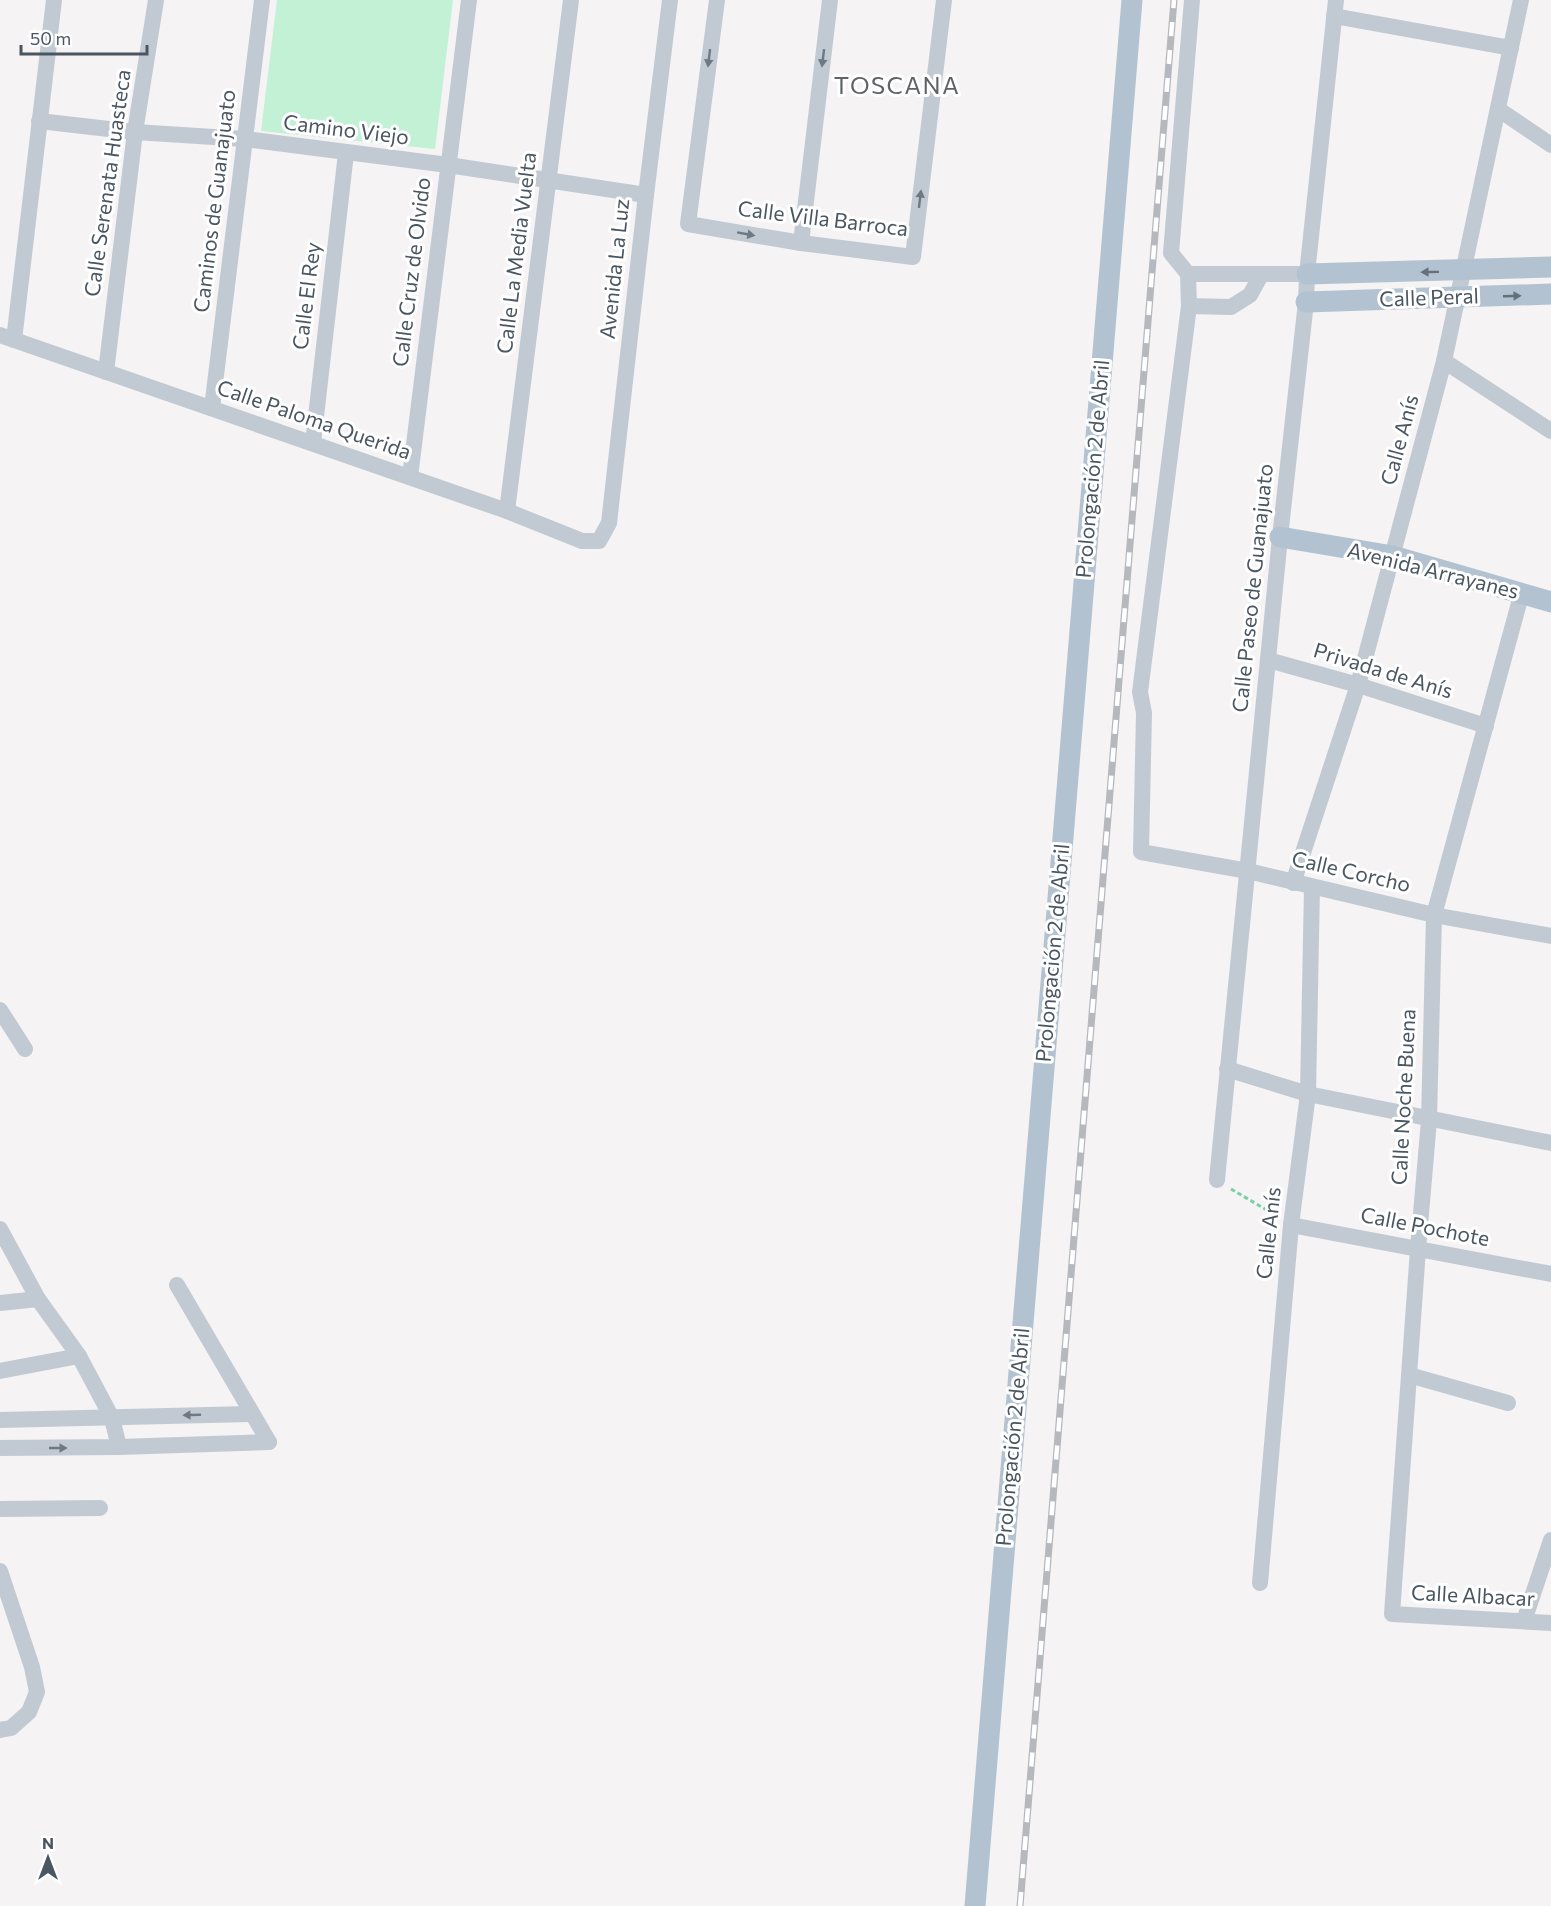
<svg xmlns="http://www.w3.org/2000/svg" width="1551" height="1906" font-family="Commissioner,sans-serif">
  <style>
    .green { fill: #c3f1d5 }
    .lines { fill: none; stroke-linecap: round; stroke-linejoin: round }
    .path { stroke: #7ad0a6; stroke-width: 3; stroke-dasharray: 4.5 3; stroke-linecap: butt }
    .minor { stroke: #c1cad2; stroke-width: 16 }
    .major { stroke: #b3c2d1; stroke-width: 21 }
    .rail-casing { stroke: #b5b8bd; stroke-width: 7 }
    .rail { stroke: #fff; stroke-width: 4.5; stroke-dasharray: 14; stroke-linecap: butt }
    .oneway { fill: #6e7983 }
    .oneway2 { fill: #64717d }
    .labels { text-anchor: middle; stroke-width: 6; stroke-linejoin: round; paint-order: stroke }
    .street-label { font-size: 21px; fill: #4a5661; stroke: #fff }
    .quarter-label { font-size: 24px; letter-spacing: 1.5px; fill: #5f6368; stroke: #fff }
  </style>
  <rect width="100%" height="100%" fill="#f5f3f3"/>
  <path class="green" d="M277 0H453L435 149 261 131Z"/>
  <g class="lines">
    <path class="path" d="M1231 1189 1277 1216"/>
    <g class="minor">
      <path d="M717 0 688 224 801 243 913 257 944 0"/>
      <path d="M1192 0 1171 253 1188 274 1189 306 1140 692 1144 713 1141 852 1248 871 1434 915 1551 936"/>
      <path d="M1334 16 1511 48"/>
      <path d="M1498 109 1551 145"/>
      <path d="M39 121 135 132 245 139 448 165 646 195"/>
      <path d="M801 243 830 0"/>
      <path d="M1188 274H1307"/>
      <path d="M1189 306 1231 307 1250 295 1261 275"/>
      <path d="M0 335 507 511 582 541H599L609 523 646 195 670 0"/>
      <path d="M14 340 54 0"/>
      <path d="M1444 361 1551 431"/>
      <path d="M106 372 135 132 156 0"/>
      <path d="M212 408 262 0"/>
      <path d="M313 443 346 153"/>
      <path d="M410 477 469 0"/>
      <path d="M507 511 571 0"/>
      <path d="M1522 592 1434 915 1429 1120 1418 1249 1392 1614 1551 1623"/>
      <path d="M1268 660 1358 685 1486 726"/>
      <path d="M1293 883 1358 685 1444 361 1521 0"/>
      <path d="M0 1010 25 1049"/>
      <path d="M1227 1069 1308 1094 1551 1143"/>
      <path d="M1217 1180 1280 537 1306 302 1307 274 1336 0"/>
      <path d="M1291 1225 1551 1274"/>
      <path d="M0 1229 38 1299 79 1356 112 1418 119 1447"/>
      <path d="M177 1285 269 1442"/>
      <path d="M0 1303 38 1299"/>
      <path d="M0 1371 79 1356"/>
      <path d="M1409 1375 1508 1403"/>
      <path d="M0 1420 250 1414"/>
      <path d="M0 1448 119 1447 269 1442"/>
      <path d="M0 1509 100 1508"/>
      <path d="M0 1571 32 1667 37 1692 29 1712 11 1728 0 1730"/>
      <path d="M1260 1583 1291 1225 1308 1094 1312 887"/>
      <path d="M1524 1621 1551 1540"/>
    </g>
    <g class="major">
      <path d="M1307 274 1551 267"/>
      <path d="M1306 302 1551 294"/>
      <path d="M1280 537 1393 556 1551 602"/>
      <path d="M975 1906 1132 0"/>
    </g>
    <g class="rail-casing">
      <path id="rail" d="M1020 1906 1174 0"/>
    </g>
    <use href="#rail" class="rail"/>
  </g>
  <defs><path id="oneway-solid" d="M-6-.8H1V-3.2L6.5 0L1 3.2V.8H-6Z" transform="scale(1.5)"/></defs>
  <g class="oneway">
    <use href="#oneway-solid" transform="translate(709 58) rotate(97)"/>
    <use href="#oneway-solid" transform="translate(823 58) rotate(97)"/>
    <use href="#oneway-solid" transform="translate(920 199) rotate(-83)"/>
    <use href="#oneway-solid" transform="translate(746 234) rotate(10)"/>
    <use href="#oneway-solid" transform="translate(192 1415) rotate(178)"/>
    <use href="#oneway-solid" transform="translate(58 1448)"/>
  </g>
  <g class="oneway2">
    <use href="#oneway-solid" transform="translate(1430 272) rotate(179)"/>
    <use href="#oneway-solid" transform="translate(1512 296) rotate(-2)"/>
  </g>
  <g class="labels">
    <g class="street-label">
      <text transform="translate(346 130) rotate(7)" y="7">Camino Viejo</text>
      <text transform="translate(108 183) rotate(-82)" y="7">Calle Serenata Huasteca</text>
      <text transform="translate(215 201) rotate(-83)" y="7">Caminos de Guanajuato</text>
      <text transform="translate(823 219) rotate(7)" y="7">Calle Villa Barroca</text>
      <text transform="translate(517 253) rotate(-83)" y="7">Calle La Media Vuelta</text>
      <text transform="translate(615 269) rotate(-84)" y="7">Avenida La Luz</text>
      <text transform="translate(412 272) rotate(-83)" y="7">Calle Cruz de Olvido</text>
      <text transform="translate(307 296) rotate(-83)" y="7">Calle El Rey</text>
      <text transform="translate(1429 298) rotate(-2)" y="7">Calle Peral</text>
      <text transform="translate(314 420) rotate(19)" y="7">Calle Paloma Querida</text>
      <text transform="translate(1400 440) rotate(-75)" y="7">Calle Anís</text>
      <text transform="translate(1093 469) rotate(-85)" y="7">Prolongación 2 de Abril</text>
      <text transform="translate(1433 571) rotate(14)" y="7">Avenida Arrayanes</text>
      <text transform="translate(1253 588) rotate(-84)" y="7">Calle Paseo de Guanajuato</text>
      <text transform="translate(1383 671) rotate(17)" y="7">Privada de Anís</text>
      <text transform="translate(1351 872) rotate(13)" y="7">Calle Corcho</text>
      <text transform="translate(1053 953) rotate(-85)" y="7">Prolongación 2 de Abril</text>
      <text transform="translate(1404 1097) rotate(-87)" y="7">Calle Noche Buena</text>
      <text transform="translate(1425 1227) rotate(11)" y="7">Calle Pochote</text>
      <text transform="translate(1269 1233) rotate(-84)" y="7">Calle Anís</text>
      <text transform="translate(1013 1437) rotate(-85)" y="7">Prolongación 2 de Abril</text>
      <text transform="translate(1473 1596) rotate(3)" y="7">Calle Albacar</text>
    </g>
    <g class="quarter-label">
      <text x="897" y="94">TOSCANA</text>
    </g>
  </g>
  <g transform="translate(48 1858)" stroke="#ffffff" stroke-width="4.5" paint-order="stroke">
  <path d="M0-4.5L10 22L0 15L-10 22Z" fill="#4a5661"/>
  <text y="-9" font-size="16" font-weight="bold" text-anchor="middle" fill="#4a5661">N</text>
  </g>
  <path d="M21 45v9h126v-9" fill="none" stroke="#4a5661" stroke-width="3"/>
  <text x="30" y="45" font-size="18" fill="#4a5661" stroke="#ffffff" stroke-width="4.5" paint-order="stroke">50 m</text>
</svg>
